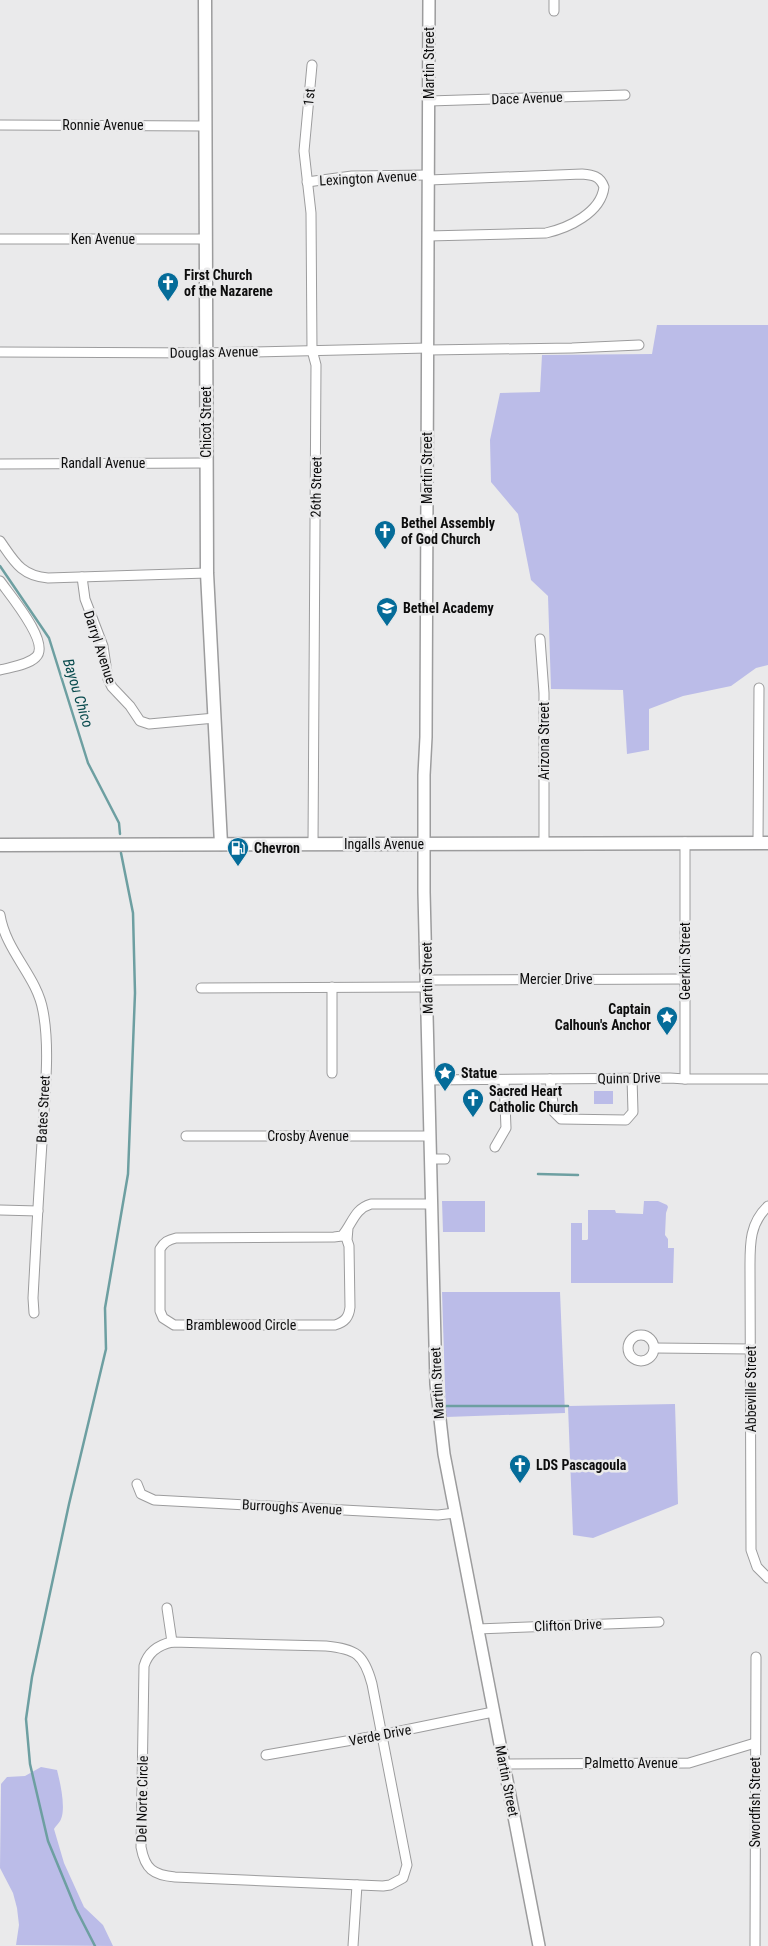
<svg xmlns="http://www.w3.org/2000/svg" width="768" height="1946" font-family="'Roboto Condensed',sans-serif">
  <style>
    .green { fill: #bbbce8 }
    .lines { fill: none; stroke-linecap: round; stroke-linejoin: round }
    .stream { stroke: #6d9fa1; stroke-width: 2.5 }
    .minor-casing { stroke: #9c9c9d; stroke-width: 11 }
    .tertiary-casing { stroke: #9c9c9d; stroke-width: 14 }
    .secondary-casing { stroke: #9c9c9d; stroke-width: 15 }
    .minor { stroke: #fff; stroke-width: 9 }
    .tertiary { stroke: #fff; stroke-width: 11 }
    .secondary { stroke: #fff; stroke-width: 12 }
    .labels { text-anchor: middle; stroke-width: 5; stroke-linejoin: round; paint-order: stroke }
    .street-label { font-size: 14px; fill: #0d0d0d; stroke: #eaeaeb }
    .poi-label { font-size: 14px; font-weight: bold; fill: #0d0d0d; stroke: #eaeaeb; text-anchor: start }
    .water-label { font-size: 15px; font-style: italic; fill: #094b4e; stroke: #eaeaeb }
  </style>
  <rect width="100%" height="100%" fill="#eaeaeb"/>
  <g class="green">
    <path d="M657 325H768V665L756 668 731 686 683 696 649 709V750L627 754 623 690 551 689 548 596 531 580 518 514 491 482 490 440 500 393 540 392 542 355 652 354Z"/>
    <path d="M613 1091V1104H594V1091Z"/>
    <path d="M442 1201H485V1232H443Z"/>
    <path d="M644 1201H658L667 1205 668 1207 666 1213 665 1235 668 1239V1248H674L673 1283H571V1223H582V1240H587L588 1239V1210H615L616 1213 643 1214Z"/>
    <path d="M442 1292H560L565 1413 446 1417Z"/>
    <path d="M675 1404 678 1504 593 1538 573 1535 568 1406Z"/>
    <path d="M41 1767 57 1770C60 1782 66 1807 61 1819 60 1822 56 1826 54 1829L64 1863 84 1907 103 1925 113 1946 16 1945 19 1925 17 1908 13 1893 0 1868 1 1784 7 1777 25 1776Z"/>
  </g>
  <g class="lines">
    <g class="stream">
      <path d="M0 566 49 638 88 763 119 823 120 834"/>
      <path d="M538 1174 578 1175"/>
      <path d="M445 1406H568"/>
      <path d="M95 1946 76 1909 48 1841 30 1764 26 1719 32 1677 69 1504 106 1349 105 1308 128 1174 135 993 133 913 121 853"/>
    </g>
    <g class="minor-casing">
      <g id="minor">
        <path d="M554 11V0"/>
        <path d="M312 65 304 151 311 213 312 350 316 365 313 844"/>
        <path d="M429 101 625 95"/>
        <path d="M0 125 206 126"/>
        <path d="M307 182 352 176 429 175"/>
        <path d="M428 236 546 233C568 228 601 213 604 187 600 176 593 175 582 174L429 180"/>
        <path d="M0 239H206"/>
        <path d="M428 350 572 348 639 345"/>
        <path d="M0 352 206 353 428 348"/>
        <path d="M0 464 206 463"/>
        <path d="M0 541C14 561 21 576 48 578L207 573"/>
        <path d="M82 577 85 599 103 646 108 679 112 687 130 706 140 721 149 724 215 718"/>
        <path d="M0 581C9 594 51 643 36 657 28 665 11 667 0 670"/>
        <path d="M540 639 544 693V843"/>
        <path d="M758 843 759 688"/>
        <path d="M0 915C6 952 37 976 43 1011 50 1048 45 1090 43 1128 39 1185 36 1242 33 1298L34 1313"/>
        <path d="M427 980 685 979"/>
        <path d="M201 988 427 987"/>
        <path d="M332 1073V987"/>
        <path d="M550 1079 554 1112 561 1119 626 1120 633 1112 632 1078"/>
        <path d="M685 1079V842"/>
        <path d="M429 1080 670 1078 685 1079H768"/>
        <path d="M186 1136H430"/>
        <path d="M495 1147 506 1128 504 1080"/>
        <path d="M431 1159H445"/>
        <path d="M768 1206C749 1224 750 1245 750 1269L751 1550 757 1567 768 1578"/>
        <path d="M0 1210 38 1211"/>
        <path d="M348 1228 347 1240 349 1246 350 1307C349 1317 345 1322 335 1325H174L163 1318 160 1311V1249C164 1242 168 1240 176 1238L334 1237 342 1236C353 1223 354 1209 371 1204H432"/>
        <circle cx="641" cy="1348" r="13"/>
        <path d="M655 1348 751 1349"/>
        <path d="M137 1484 141 1494 154 1500 438 1515 455 1513"/>
        <path d="M167 1608 172 1642"/>
        <path d="M477 1629 659 1622"/>
        <path d="M172 1642 326 1646C356 1649 364 1654 372 1684L407 1865 403 1878 390 1885 383 1886 175 1877C153 1875 145 1869 141 1847L144 1666C148 1652 158 1645 172 1642Z"/>
        <path d="M266 1755 381 1735 493 1712"/>
        <path d="M503 1764 689 1763 755 1743"/>
        <path d="M353 1946 357 1885"/>
        <path d="M755 1946 756 1657"/>
      </g>
    </g>
    <g class="tertiary-casing">
      <path id="tertiary" d="M429 0 426 737 424 775V892L436 1384 444 1454 539 1946"/>
    </g>
    <g class="secondary-casing">
      <g id="secondary">
        <path d="M205 0 207 573 221 844"/>
        <path d="M0 845 768 843"/>
      </g>
    </g>
    <use href="#minor" class="minor"/>
    <use href="#tertiary" class="tertiary"/>
    <use href="#secondary" class="secondary"/>
  </g>
  <defs>
    <g id="church-pin" transform="scale(1.125)"><path d="M0 17L-7.5 6A9.5 9.5 0 1 1 7.5 6Z" fill="#056c99" stroke="#eaeaeb"/><path d="M-1.2-6h2.4v3.5h3.3v2.4h-3.3V6h-2.4V-.1h-3.3v-2.4h3.3Z" fill="#fff"/></g>
    <g id="school-pin" transform="scale(1.125)"><path d="M0 17L-7.5 6A9.5 9.5 0 1 1 7.5 6Z" fill="#056c99" stroke="#eaeaeb"/><path d="M0-5L7-2L0 1L-7-2ZM-4 1L0 2.5L4 1V4Q0 6-4 4Z" fill="#fff"/></g>
    <g id="fuel-pin" transform="scale(1.125)"><path d="M0 17L-7.5 6A9.5 9.5 0 1 1 7.5 6Z" fill="#056c99" stroke="#eaeaeb"/><path d="M-5.5-6h7V0h2V4h1.3V-2.5L3-4.5l.8-.8L6-3V5H2.5V1h-1V6h-7ZM-4.2-4.7v3.2H.2V-4.7Z" fill="#fff"/></g>
    <g id="sight-pin" transform="scale(1.125)"><path d="M0 17L-7.5 6A9.5 9.5 0 1 1 7.5 6Z" fill="#056c99" stroke="#eaeaeb"/><path d="M0-6L1.8-2.2L6-1.7L2.9 1.2L3.7 5.4L0 3.3L-3.7 5.4L-2.9 1.2L-6-1.7L-1.8-2.2Z" fill="#fff"/></g>
  </defs>
  <g fill-rule="evenodd">
    <use href="#church-pin" x="168" y="283"/>
    <use href="#church-pin" x="385" y="531"/>
    <use href="#school-pin" x="387" y="608"/>
    <use href="#fuel-pin" x="238" y="848"/>
    <use href="#sight-pin" x="667" y="1017"/>
    <use href="#sight-pin" x="445" y="1073"/>
    <use href="#church-pin" x="473" y="1099"/>
    <use href="#church-pin" x="520" y="1465"/>
  </g>
  <g class="labels">
    <g class="street-label">
      <text transform="translate(429 63) rotate(-90)" y="5">Martin Street</text>
      <text transform="translate(309 97) rotate(-84)" y="5">1st</text>
      <text transform="translate(527 98) rotate(-2)" y="5">Dace Avenue</text>
      <text x="103" y="130">Ronnie Avenue</text>
      <text transform="translate(368 178) rotate(-3)" y="5">Lexington Avenue</text>
      <text x="103" y="244">Ken Avenue</text>
      <text transform="translate(214 352) rotate(-1)" y="5">Douglas Avenue</text>
      <text transform="translate(206 422) rotate(-90)" y="5">Chicot Street</text>
      <text x="103" y="468">Randall Avenue</text>
      <text transform="translate(427 468) rotate(-90)" y="5">Martin Street</text>
      <text transform="translate(316 487) rotate(-89)" y="5">26th Street</text>
      <text transform="translate(100 647) rotate(72)" y="5">Darryl Avenue</text>
      <text transform="translate(544 741) rotate(-90)" y="5">Arizona Street</text>
      <text x="384" y="849">Ingalls Avenue</text>
      <text transform="translate(685 961) rotate(-90)" y="5">Geerkin Street</text>
      <text transform="translate(427 978) rotate(-91)" y="5">Martin Street</text>
      <text x="556" y="984">Mercier Drive</text>
      <text transform="translate(629 1078) rotate(-1)" y="5">Quinn Drive</text>
      <text transform="translate(43 1109) rotate(-87)" y="5">Bates Street</text>
      <text x="308" y="1141">Crosby Avenue</text>
      <text x="241" y="1330">Bramblewood Circle</text>
      <text transform="translate(437 1383) rotate(-93)" y="5">Martin Street</text>
      <text transform="translate(751 1389) rotate(-90)" y="5">Abbeville Street</text>
      <text transform="translate(292 1507) rotate(3)" y="5">Burroughs Avenue</text>
      <text transform="translate(568 1625) rotate(-2)" y="5">Clifton Drive</text>
      <text transform="translate(380 1735) rotate(-11)" y="5">Verde Drive</text>
      <text x="631" y="1768">Palmetto Avenue</text>
      <text transform="translate(507 1781) rotate(79)" y="5">Martin Street</text>
      <text transform="translate(142 1799) rotate(-89)" y="5">Del Norte Circle</text>
      <text transform="translate(755 1802) rotate(-90)" y="5">Swordfish Street</text>
    </g>
    <g class="poi-label">
      <text x="184" y="280">First Church<tspan x="184" dy="16">of the Nazarene</tspan></text>
      <text x="401" y="528">Bethel Assembly<tspan x="401" dy="16">of God Church</tspan></text>
      <text x="403" y="613">Bethel Academy</text>
      <text x="254" y="853">Chevron</text>
      <text x="651" y="1014" text-anchor="end">Captain<tspan x="651" dy="16">Calhoun's Anchor</tspan></text>
      <text x="461" y="1078">Statue</text>
      <text x="489" y="1096">Sacred Heart<tspan x="489" dy="16">Catholic Church</tspan></text>
      <text x="536" y="1470">LDS Pascagoula</text>
    </g>
    <g class="water-label">
      <text transform="translate(78 693) rotate(73)" y="5">Bayou Chico</text>
    </g>
  </g>
</svg>
